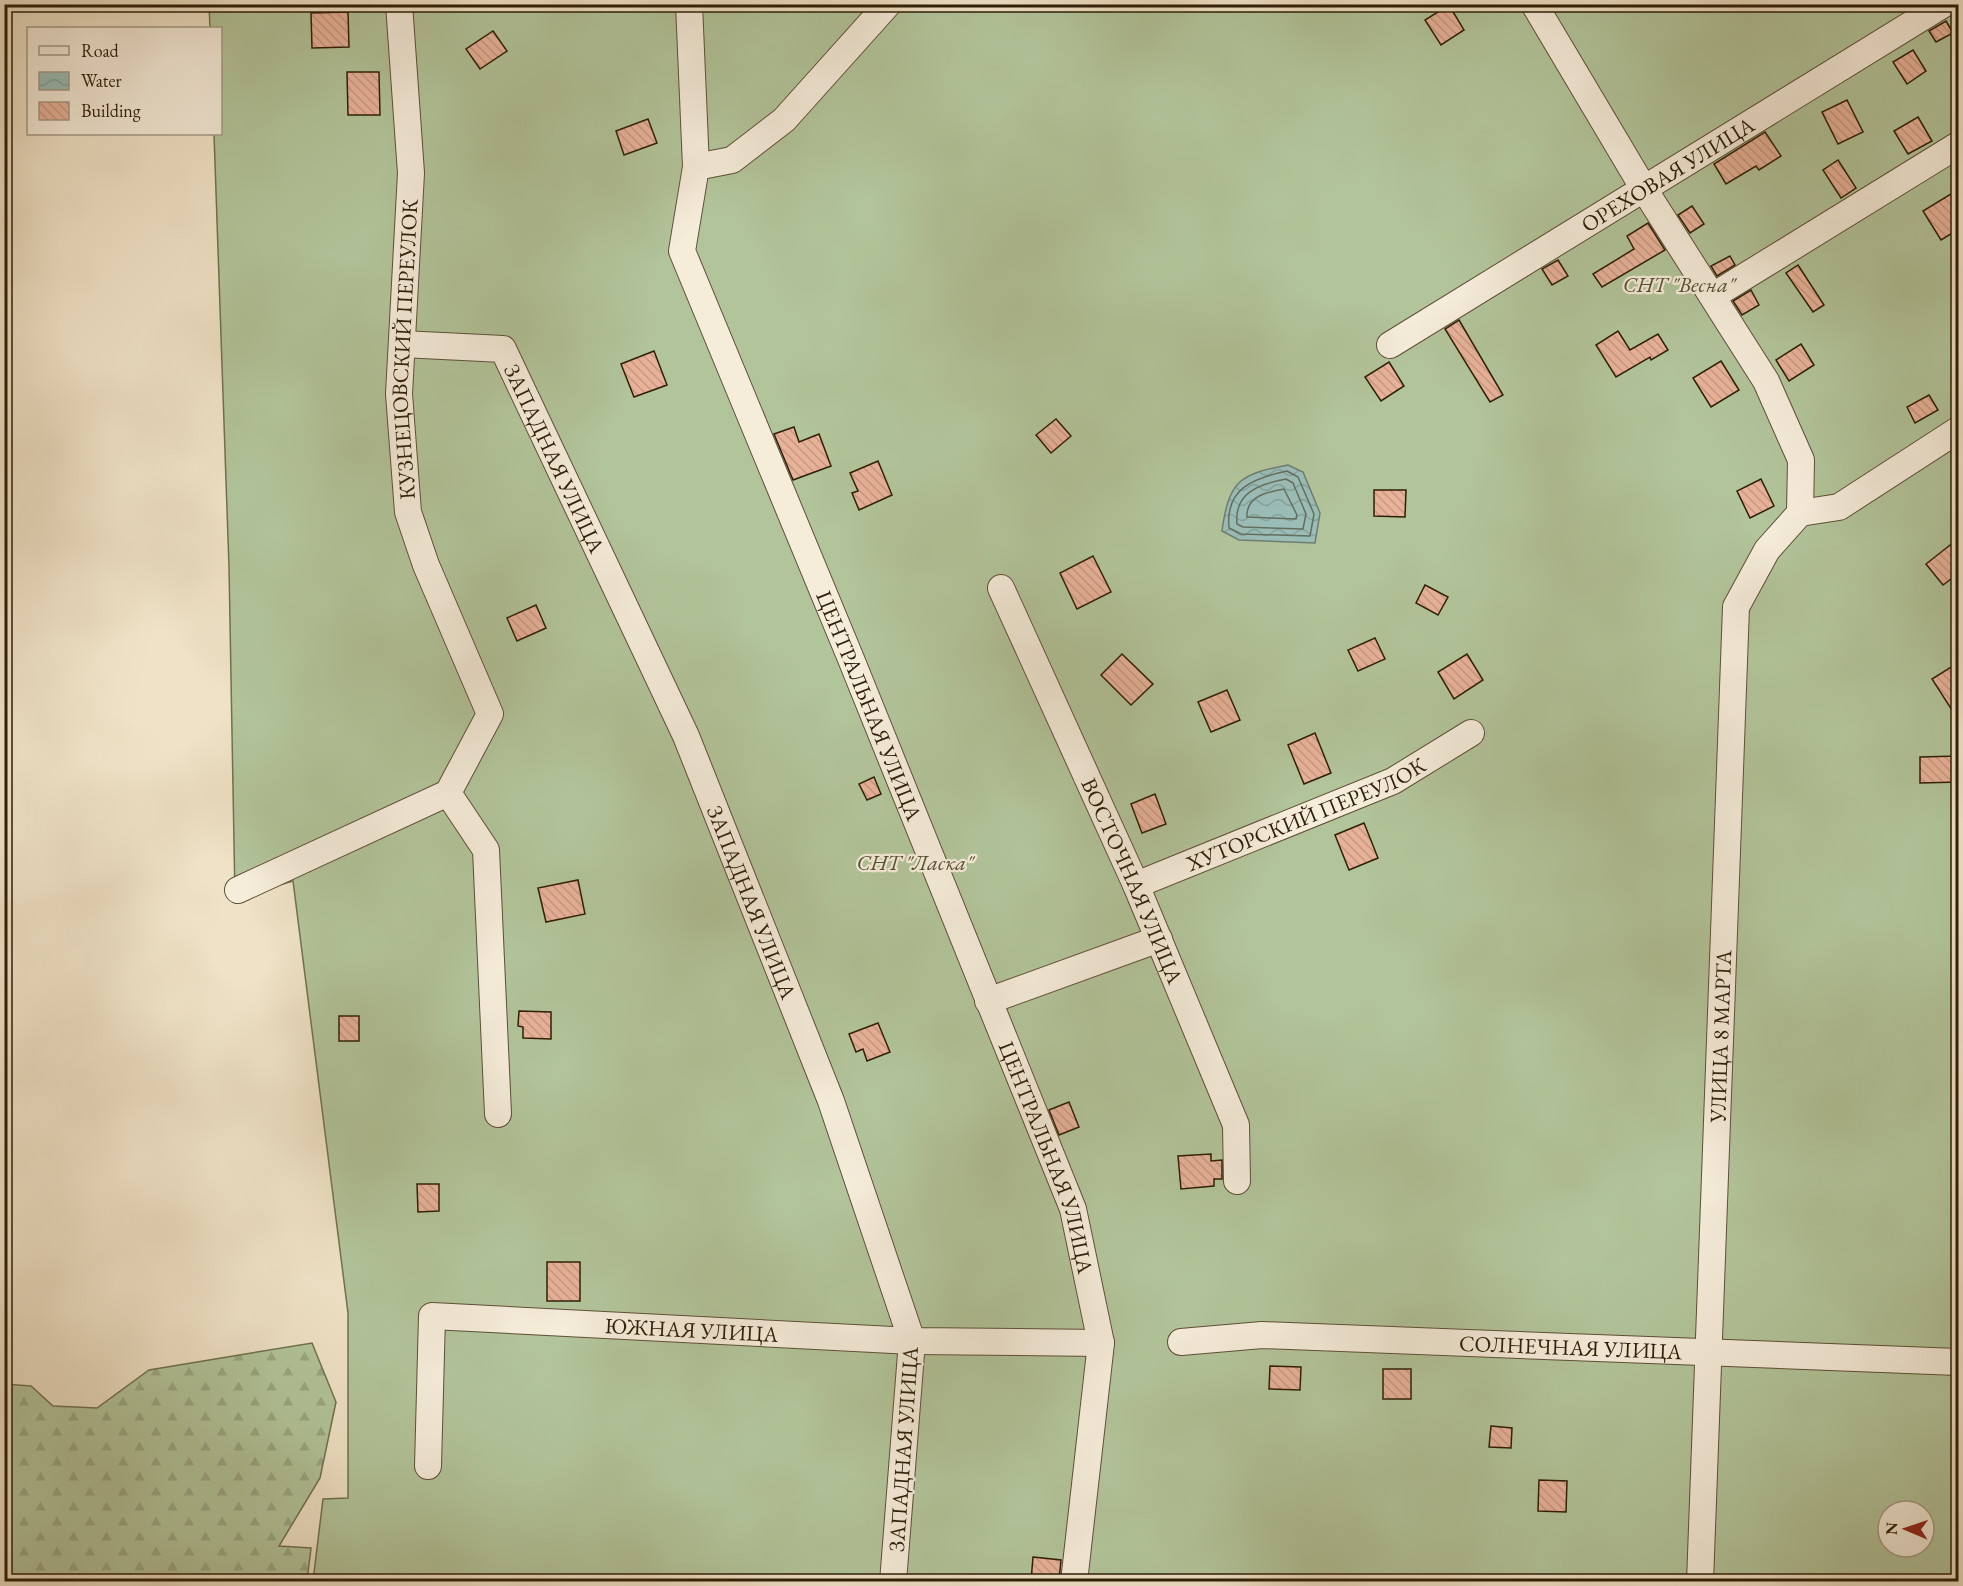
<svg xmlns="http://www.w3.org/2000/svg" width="1963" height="1586" font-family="'EB Garamond',serif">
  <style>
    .forest { fill: url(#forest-firs); stroke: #707150; stroke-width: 1.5 }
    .garden { fill: #b2c49a; stroke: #707150; stroke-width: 1.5; fill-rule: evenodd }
    .water { fill: url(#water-waves); stroke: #6f7d71; stroke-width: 1.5 }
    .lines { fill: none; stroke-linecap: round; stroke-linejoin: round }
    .shore { stroke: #646e5f; stroke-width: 1.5 }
    .building { fill: url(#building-back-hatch); stroke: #2e1e07; stroke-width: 1.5 }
    .minor-casing { stroke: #5e4f37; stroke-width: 28 }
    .minor { stroke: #f5ecda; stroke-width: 26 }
    .labels { text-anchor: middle; stroke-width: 4.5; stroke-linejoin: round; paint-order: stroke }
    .street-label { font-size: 22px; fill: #2e1e07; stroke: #f5ecda }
    .park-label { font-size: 22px; font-style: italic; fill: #565033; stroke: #f5ecda }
  </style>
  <defs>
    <pattern id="forest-firs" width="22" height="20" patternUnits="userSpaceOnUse" patternTransform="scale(1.5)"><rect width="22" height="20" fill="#b2c49a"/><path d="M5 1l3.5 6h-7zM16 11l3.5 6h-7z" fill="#99a883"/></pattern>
    <pattern id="water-waves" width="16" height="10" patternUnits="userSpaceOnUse" patternTransform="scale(1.5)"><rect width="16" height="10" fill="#9abdb7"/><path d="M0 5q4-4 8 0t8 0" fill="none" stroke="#85a29c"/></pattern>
    <pattern id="building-back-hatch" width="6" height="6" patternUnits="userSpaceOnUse" patternTransform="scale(1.5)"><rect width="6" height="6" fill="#e8b299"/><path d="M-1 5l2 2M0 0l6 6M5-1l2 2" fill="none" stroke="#c79982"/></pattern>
  </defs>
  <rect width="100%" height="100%" fill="#efe2c6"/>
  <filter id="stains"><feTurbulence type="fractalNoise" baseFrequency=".00333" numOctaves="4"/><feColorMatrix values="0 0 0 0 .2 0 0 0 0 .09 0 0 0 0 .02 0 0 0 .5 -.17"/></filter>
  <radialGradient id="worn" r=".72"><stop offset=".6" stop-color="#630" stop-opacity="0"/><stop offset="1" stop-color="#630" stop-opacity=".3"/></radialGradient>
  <path class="forest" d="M312 1343 336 1402 320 1478 279 1546 311 1548 307 1581H5V1384L31 1386 53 1406 97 1408 149 1370Z"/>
  <path class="garden" d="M209 5H1958V1581H313L323 1499 348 1498V1313L293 881 235 898 229 567 214 134H220V28H210ZM1888 1511H1924V1547H1888Z"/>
  <path class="water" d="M1288 465 1303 472 1320 513 1315 543 1239 540 1222 531C1229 480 1240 474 1288 465Z"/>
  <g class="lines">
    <g class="shore">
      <path d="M1287 471 1298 477 1314 514 1310 536 1241 534 1229 528C1225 488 1254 478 1287 471Z"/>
      <path d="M1286 479 1293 483 1306 514 1303 529 1243 527 1237 524C1234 492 1260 484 1286 479Z"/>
      <path d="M1284 489 1297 515 1296 519 1247 517C1246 496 1267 492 1284 489Z"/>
    </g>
  </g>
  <g class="building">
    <path d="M1449 5 1464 30 1441 45 1425 20Z"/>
    <path d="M348 12 349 47 312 48 311 13Z"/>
    <path d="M1946 21 1953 33 1936 42 1929 31Z"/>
    <path d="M493 31 507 51 480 69 466 49Z"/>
    <path d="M1913 50 1926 71 1907 84 1893 62Z"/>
    <path d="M347 72H379L380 115H348Z"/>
    <path d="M1847 100 1863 132 1838 144 1822 112Z"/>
    <path d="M1918 117 1932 141 1908 154 1894 131Z"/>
    <path d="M648 119 657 143 624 155 616 131Z"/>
    <path d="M1765 132 1781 156 1759 170 1756 166 1726 184 1714 164Z"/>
    <path d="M1838 160 1856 188 1841 198 1823 170Z"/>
    <path d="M1959 189V229L1941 240 1923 211Z"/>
    <path d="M1692 206 1704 224 1690 233 1678 215Z"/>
    <path d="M1648 223 1665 250 1602 287 1593 274 1634 249 1627 236Z"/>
    <path d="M1730 256 1735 265 1717 276 1711 266Z"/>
    <path d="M1558 260 1568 276 1552 285 1542 269Z"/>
    <path d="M1798 265 1824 305 1813 312 1786 273Z"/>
    <path d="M1751 290 1759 305 1742 315 1733 301Z"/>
    <path d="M1459 320 1503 395 1490 402 1445 329Z"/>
    <path d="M1618 331 1630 350 1658 334 1668 350 1651 360 1650 357 1616 377 1596 345Z"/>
    <path d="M1801 344 1814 365 1789 381 1776 360Z"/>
    <path d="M654 351 667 385 634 397 621 364Z"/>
    <path d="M1721 361 1739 390 1711 407 1693 378Z"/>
    <path d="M1389 362 1404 386 1381 401 1365 377Z"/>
    <path d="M1929 395 1938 410 1915 423 1907 407Z"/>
    <path d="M1056 419 1071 436 1051 453 1036 435Z"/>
    <path d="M794 427 799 442 819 434 831 466 793 480 774 434Z"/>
    <path d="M878 461 892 495 859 510 852 493 858 491 850 473Z"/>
    <path d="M1761 479 1774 506 1750 518 1737 491Z"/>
    <path d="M1374 490H1406L1405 517 1374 516Z"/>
    <path d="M1959 538V573L1943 585 1926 564Z"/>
    <path d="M1093 556 1111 592 1077 609 1060 573Z"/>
    <path d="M1425 585 1448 597 1438 615 1416 603Z"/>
    <path d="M536 605 546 628 517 641 507 618Z"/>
    <path d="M1375 638 1385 659 1358 671 1348 650Z"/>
    <path d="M1122 654 1153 684 1131 705 1101 675Z"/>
    <path d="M1467 654 1483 680 1454 699 1438 672Z"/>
    <path d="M1959 662V721L1932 679Z"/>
    <path d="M1227 690 1240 720 1211 732 1198 702Z"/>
    <path d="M1315 733 1331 773 1304 784 1288 745Z"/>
    <path d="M1959 756V782L1920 783V757Z"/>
    <path d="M874 777 881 794 867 800 859 784Z"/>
    <path d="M1155 794 1166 824 1142 833 1131 804Z"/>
    <path d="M1364 823 1378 858 1349 870 1335 835Z"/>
    <path d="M578 880 585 914 546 922 538 888Z"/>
    <path d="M519 1011 551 1012V1039L523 1038V1027L518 1026Z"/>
    <rect x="339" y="1016" width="20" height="25"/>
    <path d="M878 1023 890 1052 867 1061 863 1049 856 1052 849 1034Z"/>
    <path d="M1069 1102 1079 1127 1059 1135 1049 1110Z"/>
    <path d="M1211 1154V1161L1222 1160V1179H1214V1186L1181 1189 1178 1156Z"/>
    <path d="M417 1184H439V1211L418 1212Z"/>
    <rect x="547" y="1262" width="33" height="39"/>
    <path d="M1270 1366 1301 1367 1300 1390 1269 1389Z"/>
    <rect x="1383" y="1369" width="28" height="30"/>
    <path d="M1491 1426 1512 1428 1511 1448 1489 1447Z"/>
    <path d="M1539 1480 1567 1481 1566 1512 1538 1511Z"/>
    <path d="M1033 1557 1061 1560 1059 1581H1031Z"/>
  </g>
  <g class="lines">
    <g class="minor-casing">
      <g id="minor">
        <path id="s1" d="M689 4 696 167 682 251 851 659 1073 1209 1101 1343 1074 1582"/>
        <path d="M1534 4 1644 189 1766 381 1801 460 1800 513"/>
        <path d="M696 167 732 160 784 120 888 4"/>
        <path d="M1713 296 1958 145"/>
        <path id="s2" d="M402 344 503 349 686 736 831 1101 912 1341 893 1582"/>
        <path id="s3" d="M1390 345 1944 4"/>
        <path d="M1800 513 1839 507 1958 430"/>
        <path id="s4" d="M1001 588 1136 885 1236 1125 1237 1181"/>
        <path d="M448 793 486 850 498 1114"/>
        <path id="s5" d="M1136 885 1393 781 1471 733"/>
        <path id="s6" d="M238 890 448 793 490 714 426 565 408 512 399 394 411 173 399 4"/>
        <path d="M988 1001 1159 939"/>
        <path id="s7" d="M1181 1342 1262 1335 1958 1362"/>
        <path id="s8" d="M428 1466 432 1316 912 1341 1101 1343"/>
        <path id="s9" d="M1700 1582 1736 607 1767 550 1800 513"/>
      </g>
    </g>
    <use href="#minor" class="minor"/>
  </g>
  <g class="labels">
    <g class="street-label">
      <text dy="8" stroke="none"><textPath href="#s3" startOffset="326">ОРЕХОВАЯ УЛИЦА</textPath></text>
      <text dy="8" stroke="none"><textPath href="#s6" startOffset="702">КУЗНЕЦОВСКИЙ ПЕРЕУЛОК</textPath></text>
      <text dy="8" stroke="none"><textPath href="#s2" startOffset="222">ЗАПАДНАЯ УЛИЦА</textPath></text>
      <text dy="8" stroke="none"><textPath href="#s1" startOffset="740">ЦЕНТРАЛЬНАЯ УЛИЦА</textPath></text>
      <text dy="8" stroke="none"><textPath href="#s5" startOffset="184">ХУТОРСКИЙ ПЕРЕУЛОК</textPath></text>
      <text dy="8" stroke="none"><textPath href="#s4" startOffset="321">ВОСТОЧНАЯ УЛИЦА</textPath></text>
      <text dy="8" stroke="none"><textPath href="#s2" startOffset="708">ЗАПАДНАЯ УЛИЦА</textPath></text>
      <text dy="8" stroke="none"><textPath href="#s9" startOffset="546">УЛИЦА 8 МАРТА</textPath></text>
      <text dy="8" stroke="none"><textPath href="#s1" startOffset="1226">ЦЕНТРАЛЬНАЯ УЛИЦА</textPath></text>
      <text dy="8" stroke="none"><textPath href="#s8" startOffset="410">ЮЖНАЯ УЛИЦА</textPath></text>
      <text dy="8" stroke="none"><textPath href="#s7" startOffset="390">СОЛНЕЧНАЯ УЛИЦА</textPath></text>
      <text transform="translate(903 1449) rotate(-86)" y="8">ЗАПАДНАЯ УЛИЦА</text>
    </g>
    <g class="park-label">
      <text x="1679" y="292">СНТ "Весна"</text>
      <text x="915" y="870">СНТ "Ласка"</text>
    </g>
  </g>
  <rect width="1963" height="1586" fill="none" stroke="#efe2c6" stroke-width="24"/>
  <rect x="6" y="6" width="1951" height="1574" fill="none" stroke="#2e1e07" stroke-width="3"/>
  <rect x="12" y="12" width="1939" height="1562" fill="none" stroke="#2e1e07" stroke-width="1.5"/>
  <rect x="27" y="27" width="195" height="108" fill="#f5ecda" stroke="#a59a86" stroke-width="1.5"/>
  <rect x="39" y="46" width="30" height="9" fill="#f5ecda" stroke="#a59a86" stroke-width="1.5"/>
  <text x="81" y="57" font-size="18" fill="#2e1e07">Road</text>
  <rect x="39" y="72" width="30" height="18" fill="url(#water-waves)" stroke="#a59a86" stroke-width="1.5"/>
  <text x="81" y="87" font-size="18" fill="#2e1e07">Water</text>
  <rect x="39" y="102" width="30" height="18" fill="url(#building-back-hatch)" stroke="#a59a86" stroke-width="1.5"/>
  <text x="81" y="117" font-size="18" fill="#2e1e07">Building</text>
  <g transform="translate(1906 1529) rotate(272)"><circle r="28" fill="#f5ecda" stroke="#a59a86" stroke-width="1.5"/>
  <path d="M0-4.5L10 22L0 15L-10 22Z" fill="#8f2418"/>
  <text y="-9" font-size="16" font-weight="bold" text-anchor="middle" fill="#2e1e07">N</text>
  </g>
  <rect width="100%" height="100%" filter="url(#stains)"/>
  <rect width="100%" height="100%" fill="url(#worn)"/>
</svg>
